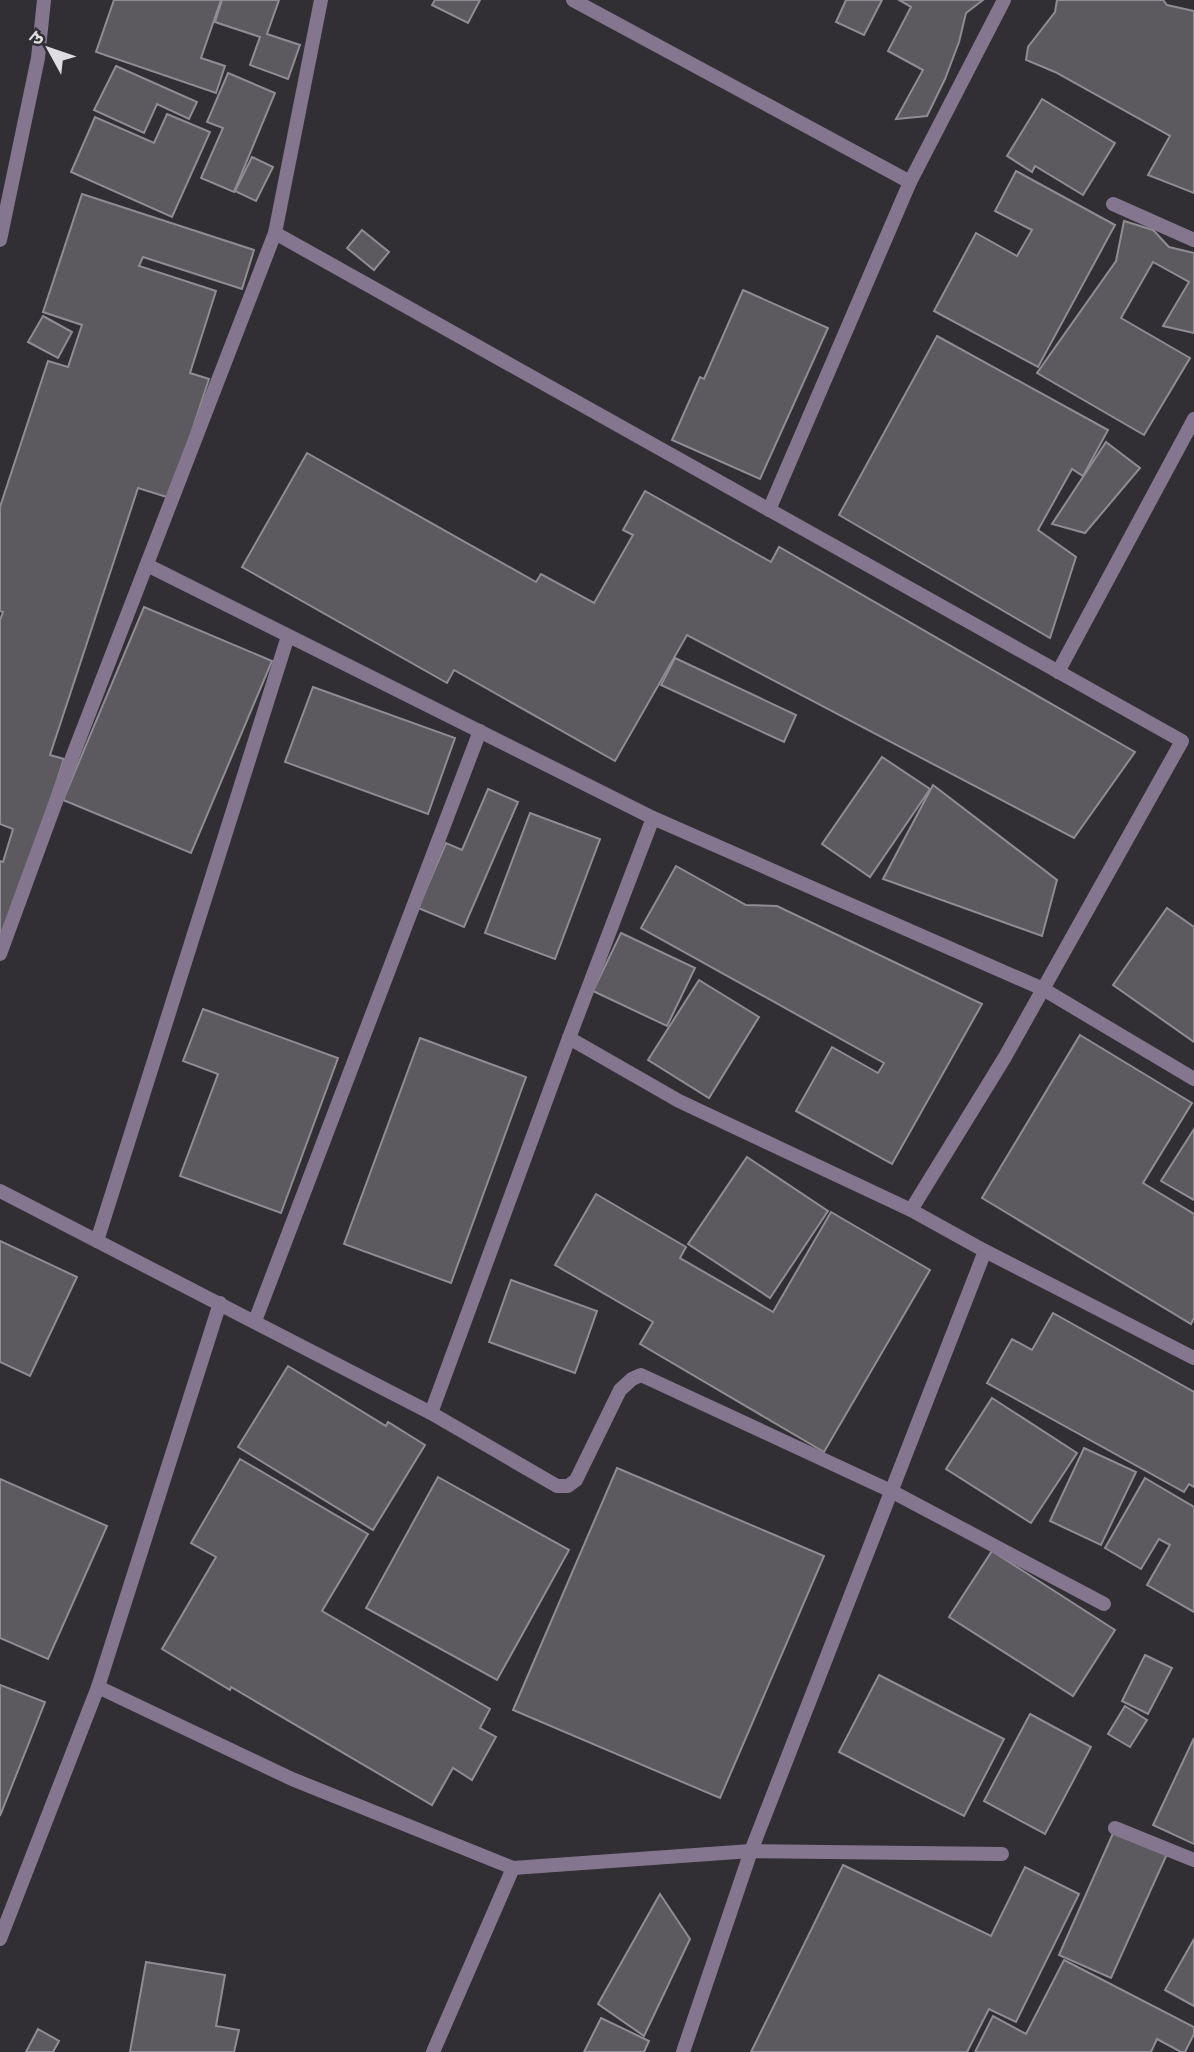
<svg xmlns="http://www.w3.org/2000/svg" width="1194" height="2052" font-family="Jost,'Noto Sans Devanagari',sans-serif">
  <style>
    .building { fill: #5c595f; stroke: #908c93; stroke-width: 2 }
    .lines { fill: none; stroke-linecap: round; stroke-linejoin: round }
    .minor { stroke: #84768f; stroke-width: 14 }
    .tertiary { stroke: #84768f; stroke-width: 14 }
  </style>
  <rect width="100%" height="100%" fill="#312e34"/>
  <g class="building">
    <path d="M114 0H221L201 58 225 66 216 93 96 52Z"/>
    <path d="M222 0H279L267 34 300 45 288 79 250 65 260 37 215 22Z"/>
    <path d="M435 0H480L468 23 432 5Z"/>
    <path d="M846 0H882L864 35 836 22Z"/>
    <path d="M899 0H983L966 13 959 42 945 79 927 116 896 119 923 70 888 51 911 7Z"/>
    <path d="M1057 0H1163L1167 5 1194 11V193L1148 175 1170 136 1055 72 1026 60 1028 47 1055 12Z"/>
    <path d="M116 66 197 102 189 119 157 104 144 133 94 110Z"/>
    <path d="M228 73 275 93 234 192 201 178 223 128 207 122Z"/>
    <path d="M1042 99 1115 143 1083 195 1035 166 1032 172 1007 156Z"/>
    <path d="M167 114 210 132 172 217 71 172 95 117 154 143Z"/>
    <path d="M252 157 273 167 256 201 235 191Z"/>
    <path d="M1016 171 1115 225 1038 367 934 311 976 233 1017 256 1032 230 995 211Z"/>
    <path d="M82 194 254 250 242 289 143 257 139 266 216 291 190 373 209 379 170 498 138 488 50 755 64 759 6 936 0 935V861L3 862 13 829 0 824V620L3 612 0 611V507L48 361 68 367 82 325 43 312Z"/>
    <path d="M1124 221 1153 230 1169 247 1194 253V333L1163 326 1189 282 1153 262 1121 318 1190 358 1144 435 1037 373 1116 261Z"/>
    <path d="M362 230 389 252 374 270 347 248Z"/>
    <path d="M743 290 828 328 760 479 672 440 700 377 704 379Z"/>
    <path d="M43 316 72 332 58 358 28 342Z"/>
    <path d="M937 336 1108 430 1083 476 1072 469 1038 530 1076 557 1050 638 839 515Z"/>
    <path d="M1106 442 1140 468 1085 533 1052 524Z"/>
    <path d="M307 453 536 582 541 574 594 603 633 535 623 530 645 491 771 562 779 547 1135 752 1074 838 687 635 615 761 454 670 447 683 242 567Z"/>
    <path d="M144 607 272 661 191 853 63 800Z"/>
    <path d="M675 658 796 715 784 742 661 685Z"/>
    <path d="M313 687 455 738 428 814 285 762Z"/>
    <path d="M882 757 930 789 870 877 822 844Z"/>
    <path d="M933 785 1057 880 1042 936 883 879Z"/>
    <path d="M488 789 518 802 464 927 418 908 446 843 462 850Z"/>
    <path d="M530 813 600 839 555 959 485 933Z"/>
    <path d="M676 866 746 905 777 906 982 1004 892 1164 796 1111 832 1047 878 1073 884 1063 641 928Z"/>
    <path d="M1167 908 1194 927V1042L1113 985Z"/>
    <path d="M621 933 695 968 667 1026 593 991Z"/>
    <path d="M699 980 759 1017 709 1098 648 1060Z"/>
    <path d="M203 1009 338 1058 281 1213 180 1176 218 1074 183 1061Z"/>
    <path d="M1080 1035 1192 1103 1143 1183 1194 1214V1318L1191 1324 982 1198Z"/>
    <path d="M420 1038 526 1077 451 1283 344 1244Z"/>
    <path d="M1194 1129V1200L1161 1181Z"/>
    <path d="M747 1157 828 1211 770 1298 688 1244Z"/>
    <path d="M596 1194 686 1247 680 1258 773 1312 831 1212 930 1270 824 1452 640 1344 653 1322 555 1265Z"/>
    <path d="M0 1241 77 1277 30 1376 0 1362Z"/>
    <path d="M511 1280 597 1311 575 1373 489 1342Z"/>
    <path d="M1053 1313 1194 1392V1487L1189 1484 1184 1492 987 1383 1012 1339 1032 1350Z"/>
    <path d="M288 1366 386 1426 388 1422 425 1445 373 1530 238 1447Z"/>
    <path d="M992 1398 1077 1453 1031 1523 946 1469Z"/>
    <path d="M1084 1448 1136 1472 1101 1545 1050 1521Z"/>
    <path d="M240 1459 368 1534 322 1611 490 1709 480 1728 496 1737 472 1780 453 1768 432 1805 231 1687 230 1690 162 1649 216 1557 191 1543Z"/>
    <path d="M617 1468 824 1556 720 1798 513 1710Z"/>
    <path d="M438 1477 569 1550 497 1680 366 1608Z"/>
    <path d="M1145 1478 1194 1507V1612L1147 1585 1170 1545 1159 1539 1141 1569 1105 1548Z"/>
    <path d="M0 1479 107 1526 48 1659 0 1638Z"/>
    <path d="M992 1551 1115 1630 1073 1696 949 1617Z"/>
    <path d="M1145 1655 1172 1668 1148 1714 1122 1701Z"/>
    <path d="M879 1675 1004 1739 964 1816 839 1752Z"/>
    <path d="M0 1685 45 1702 0 1816Z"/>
    <path d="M1125 1706 1147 1720 1130 1747 1108 1734Z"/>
    <path d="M1030 1714 1091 1747 1045 1834 984 1801Z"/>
    <path d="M1194 1738V1844L1153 1825Z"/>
    <path d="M1114 1831 1167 1854 1111 1978 1059 1955Z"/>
    <path d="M843 1865 991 1936 1025 1867 1079 1894 1016 2022 989 2009 967 2052H751Z"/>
    <path d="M660 1894 690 1939 644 2036 598 2004Z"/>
    <path d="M1194 1939V2006L1165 1990Z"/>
    <path d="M1064 1960 1194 2027V2034L1185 2052H1181L1157 2039 1151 2052H975L993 2016 1026 2034Z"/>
    <path d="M146 1962 225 1975 216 2026 239 2030 234 2052H130Z"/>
    <path d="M601 2018 649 2041 644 2052H584Z"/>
    <path d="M38 2029 59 2041 53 2052H26Z"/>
  </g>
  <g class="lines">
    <g class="minor">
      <path d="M573 0 910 182 769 510"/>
      <path d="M910 182 1004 0"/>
      <path d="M1113 204 1194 240"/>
      <path d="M275 233 1182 741 1005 1057 911 1210 985 1251 751 1851 683 2052"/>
      <path d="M0 240 38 58 44 0"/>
      <path d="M147 565 653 818 1043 989 1194 1079"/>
      <path d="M1058 672 1194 419"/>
      <path d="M569 1038 679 1101 911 1210"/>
      <path d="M0 1191 431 1413 557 1486H568L576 1480 620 1390 632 1379 641 1375 891 1491 1104 1604"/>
      <path d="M97 1241 288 636"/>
      <path d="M985 1251 1194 1358"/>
      <path d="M255 1321 480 731"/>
      <path d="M431 1413 569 1038 653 818"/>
      <path d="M98 1687 292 1779 513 1868"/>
      <path d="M1115 1828 1194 1860"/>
      <path d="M0 1939 98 1687 220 1303"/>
      <path d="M433 2052 513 1868 751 1851 1002 1854"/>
    </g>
    <path class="tertiary" d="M0 954 73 755 275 233 321 0"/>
  </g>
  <g transform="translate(49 49) rotate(310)" stroke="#312e34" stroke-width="5" paint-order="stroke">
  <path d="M0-5L12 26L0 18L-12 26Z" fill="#e0dee2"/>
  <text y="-10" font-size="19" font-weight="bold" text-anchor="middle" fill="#e0dee2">उ</text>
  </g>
</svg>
